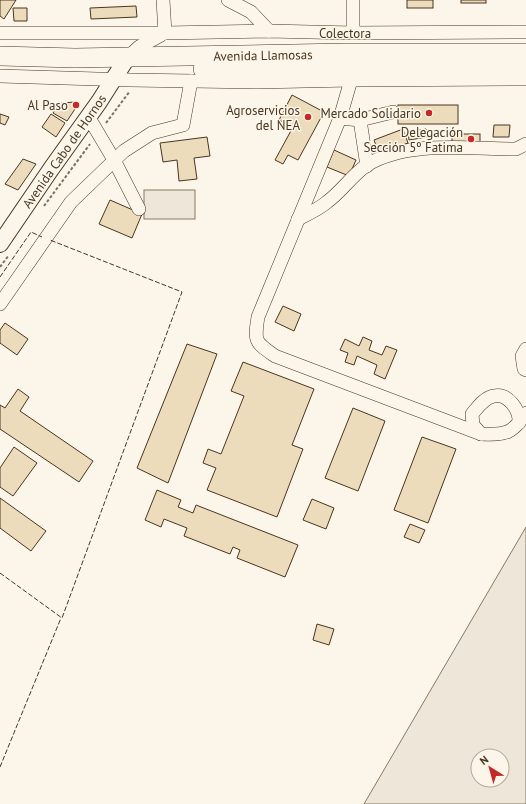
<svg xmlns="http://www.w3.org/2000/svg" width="526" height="804" font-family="'PT Sans',sans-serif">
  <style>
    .green { fill: #ede6d9; stroke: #887966; fill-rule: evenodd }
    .building { fill: #ecdcbc; stroke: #4a3520 }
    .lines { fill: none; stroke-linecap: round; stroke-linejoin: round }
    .minor-casing { stroke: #4a3520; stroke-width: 14 }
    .major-casing { stroke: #4a3520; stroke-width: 18 }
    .highway-casing { stroke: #4a3520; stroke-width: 20 }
    .path { stroke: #7f6f5c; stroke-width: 2; stroke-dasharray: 3 2; stroke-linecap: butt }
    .minor { stroke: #fbf6e9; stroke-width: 13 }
    .major { stroke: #fbf6e9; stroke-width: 16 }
    .highway { stroke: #fbf6e9; stroke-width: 19 }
    .fence { stroke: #4a3520; stroke-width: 1; stroke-dasharray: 5 2; stroke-linecap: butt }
    .poi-dot { fill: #c62828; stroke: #fbf6e9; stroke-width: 1.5 }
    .labels { text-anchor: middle; stroke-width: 3; stroke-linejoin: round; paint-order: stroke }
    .street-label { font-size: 13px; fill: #4a3520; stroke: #fbf6e9 }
    .poi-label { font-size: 13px; fill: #4a3520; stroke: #fbf6e9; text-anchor: end }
  </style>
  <rect width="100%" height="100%" fill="#fbf6e9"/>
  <g class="green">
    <rect x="144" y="190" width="51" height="29"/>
    <path d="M526 527V804H364ZM478 756H502V780H478Z"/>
  </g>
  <g class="building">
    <path d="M0 0H16L4 19 0 16Z"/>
    <rect x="407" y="0" width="26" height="8"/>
    <rect x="461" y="0" width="25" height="3"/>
    <path d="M136 6 137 17 91 19 90 8Z"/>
    <path d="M13 8H27V21H14Z"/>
    <path d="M292 95 324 112 298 160 288 155 283 164 275 160 293 127 279 120Z"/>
    <path d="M75 102 77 106 67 121 53 113 60 103Z"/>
    <rect x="398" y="105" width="60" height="19"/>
    <path d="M0 114 9 117 5 125 0 123Z"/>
    <path d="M51 114 65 123 56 137 42 127Z"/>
    <path d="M494 125H510L509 137H493Z"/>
    <path d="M403 129 408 143 379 154 374 140Z"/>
    <path d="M426 129 427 137 409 140 408 132Z"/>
    <rect x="452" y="134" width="28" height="11"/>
    <path d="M207 137 210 156 194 158 197 179 179 181 177 160 163 162 160 143Z"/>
    <path d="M334 150 356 160 349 176 327 167Z"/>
    <path d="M23 159 36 164 18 190 5 184Z"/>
    <path d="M110 200 142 214 132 238 99 224Z"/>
    <path d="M283 306 301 314 294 331 275 322Z"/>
    <path d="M5 323 28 339 17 355 0 343V330Z"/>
    <path d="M363 337 372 341 369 350 382 355 386 346 397 350 385 379 374 374 377 365 357 356 354 365 345 362 348 353 340 350 345 339 359 346Z"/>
    <path d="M187 344 217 354 168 483 137 468Z"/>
    <path d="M243 362 314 389 292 445 303 449 277 517 207 490 216 468 203 463 208 449 221 454 244 396 231 391Z"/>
    <path d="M18 389 29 397 20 411 93 461 79 482 0 429V405L5 408Z"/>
    <path d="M353 408 385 421 358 491 325 478Z"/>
    <path d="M422 437 456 449 428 523 394 510Z"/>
    <path d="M14 447 37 463 13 496 0 487V468Z"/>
    <path d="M157 490 181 500 178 507 193 513 196 505 298 545 285 577 237 558 240 550 233 547 230 554 184 536 187 528 164 519 161 527 145 520Z"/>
    <path d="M0 498 46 531 31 551 0 528Z"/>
    <path d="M312 499 334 508 326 529 303 520Z"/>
    <path d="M410 524 425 530 419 543 404 537Z"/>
    <path d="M317 624 334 629 329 645 313 640Z"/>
  </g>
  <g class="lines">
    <g class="minor-casing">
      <g id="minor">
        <path d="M163 0 165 33"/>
        <path d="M228 0 251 12 269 31"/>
        <path d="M353 0V33"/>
        <path d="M0 33H165L269 31 353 33 526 32"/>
        <path d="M127 58 139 47 161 35"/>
        <path d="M0 76 130 80 258 82 351 80 526 79"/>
        <path d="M351 80 340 118 258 317C254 342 255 342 275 356L481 434"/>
        <path d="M88 116 114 160 139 209"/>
        <path d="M340 118 360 120 393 112"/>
        <path d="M360 120 367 166"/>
        <path d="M298 219C308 214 319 209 327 202 341 192 353 174 367 165 408 140 470 149 516 149L526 144"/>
        <path d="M0 304 71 202 124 151 152 133 183 125 191 81"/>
        <path d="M526 349 522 356 524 369 526 370"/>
        <path d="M519 423C520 411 509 393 494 396 485 397 478 407 472 414L473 425 481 434C506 435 512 434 526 413"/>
      </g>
    </g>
    <g class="major-casing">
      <path id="major" d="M0 244 51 169 99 102 127 58"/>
    </g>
    <g class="highway-casing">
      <g id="highway">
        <path d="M0 56 75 58 345 53H526"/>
        <path d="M203 69 398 67 526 68"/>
      </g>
    </g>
    <g class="path">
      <path d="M106 123 130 91"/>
      <path d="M44 206 90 144"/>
      <path d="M0 267 9 255"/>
    </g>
    <use href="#minor" class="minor"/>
    <use href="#major" class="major"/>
    <use href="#highway" class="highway"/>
    <g class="fence">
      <path d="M0 277 31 232 42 237"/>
      <path d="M0 573 62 618 182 292 50 240"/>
      <path d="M0 767 61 618"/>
    </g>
  </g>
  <g class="poi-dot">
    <circle cx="76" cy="105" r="4"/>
    <circle cx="429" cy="113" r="4"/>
    <circle cx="308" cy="117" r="4"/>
    <circle cx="471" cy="139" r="4"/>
  </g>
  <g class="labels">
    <g class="street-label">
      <text x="345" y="38">Colectora</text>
      <text transform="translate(263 55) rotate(-1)" y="5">Avenida Llamosas</text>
      <text transform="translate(64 151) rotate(-55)" y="5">Avenida Cabo de Hornos</text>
    </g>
    <g class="poi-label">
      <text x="68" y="110">Al Paso</text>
      <text x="300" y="115">Agroservicios<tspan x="300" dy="15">del NEA</tspan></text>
      <text x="421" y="118">Mercado Solidario</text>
      <text x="463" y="137">Delegación<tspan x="463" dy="15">Sección 5º Fatima</tspan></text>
    </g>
  </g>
  <g transform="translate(490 768) rotate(323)"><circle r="19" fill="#fbf6e9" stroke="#b4a999"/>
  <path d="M0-3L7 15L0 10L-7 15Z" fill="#c62828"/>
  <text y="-6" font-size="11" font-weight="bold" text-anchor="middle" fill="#4a3520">N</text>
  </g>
</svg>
